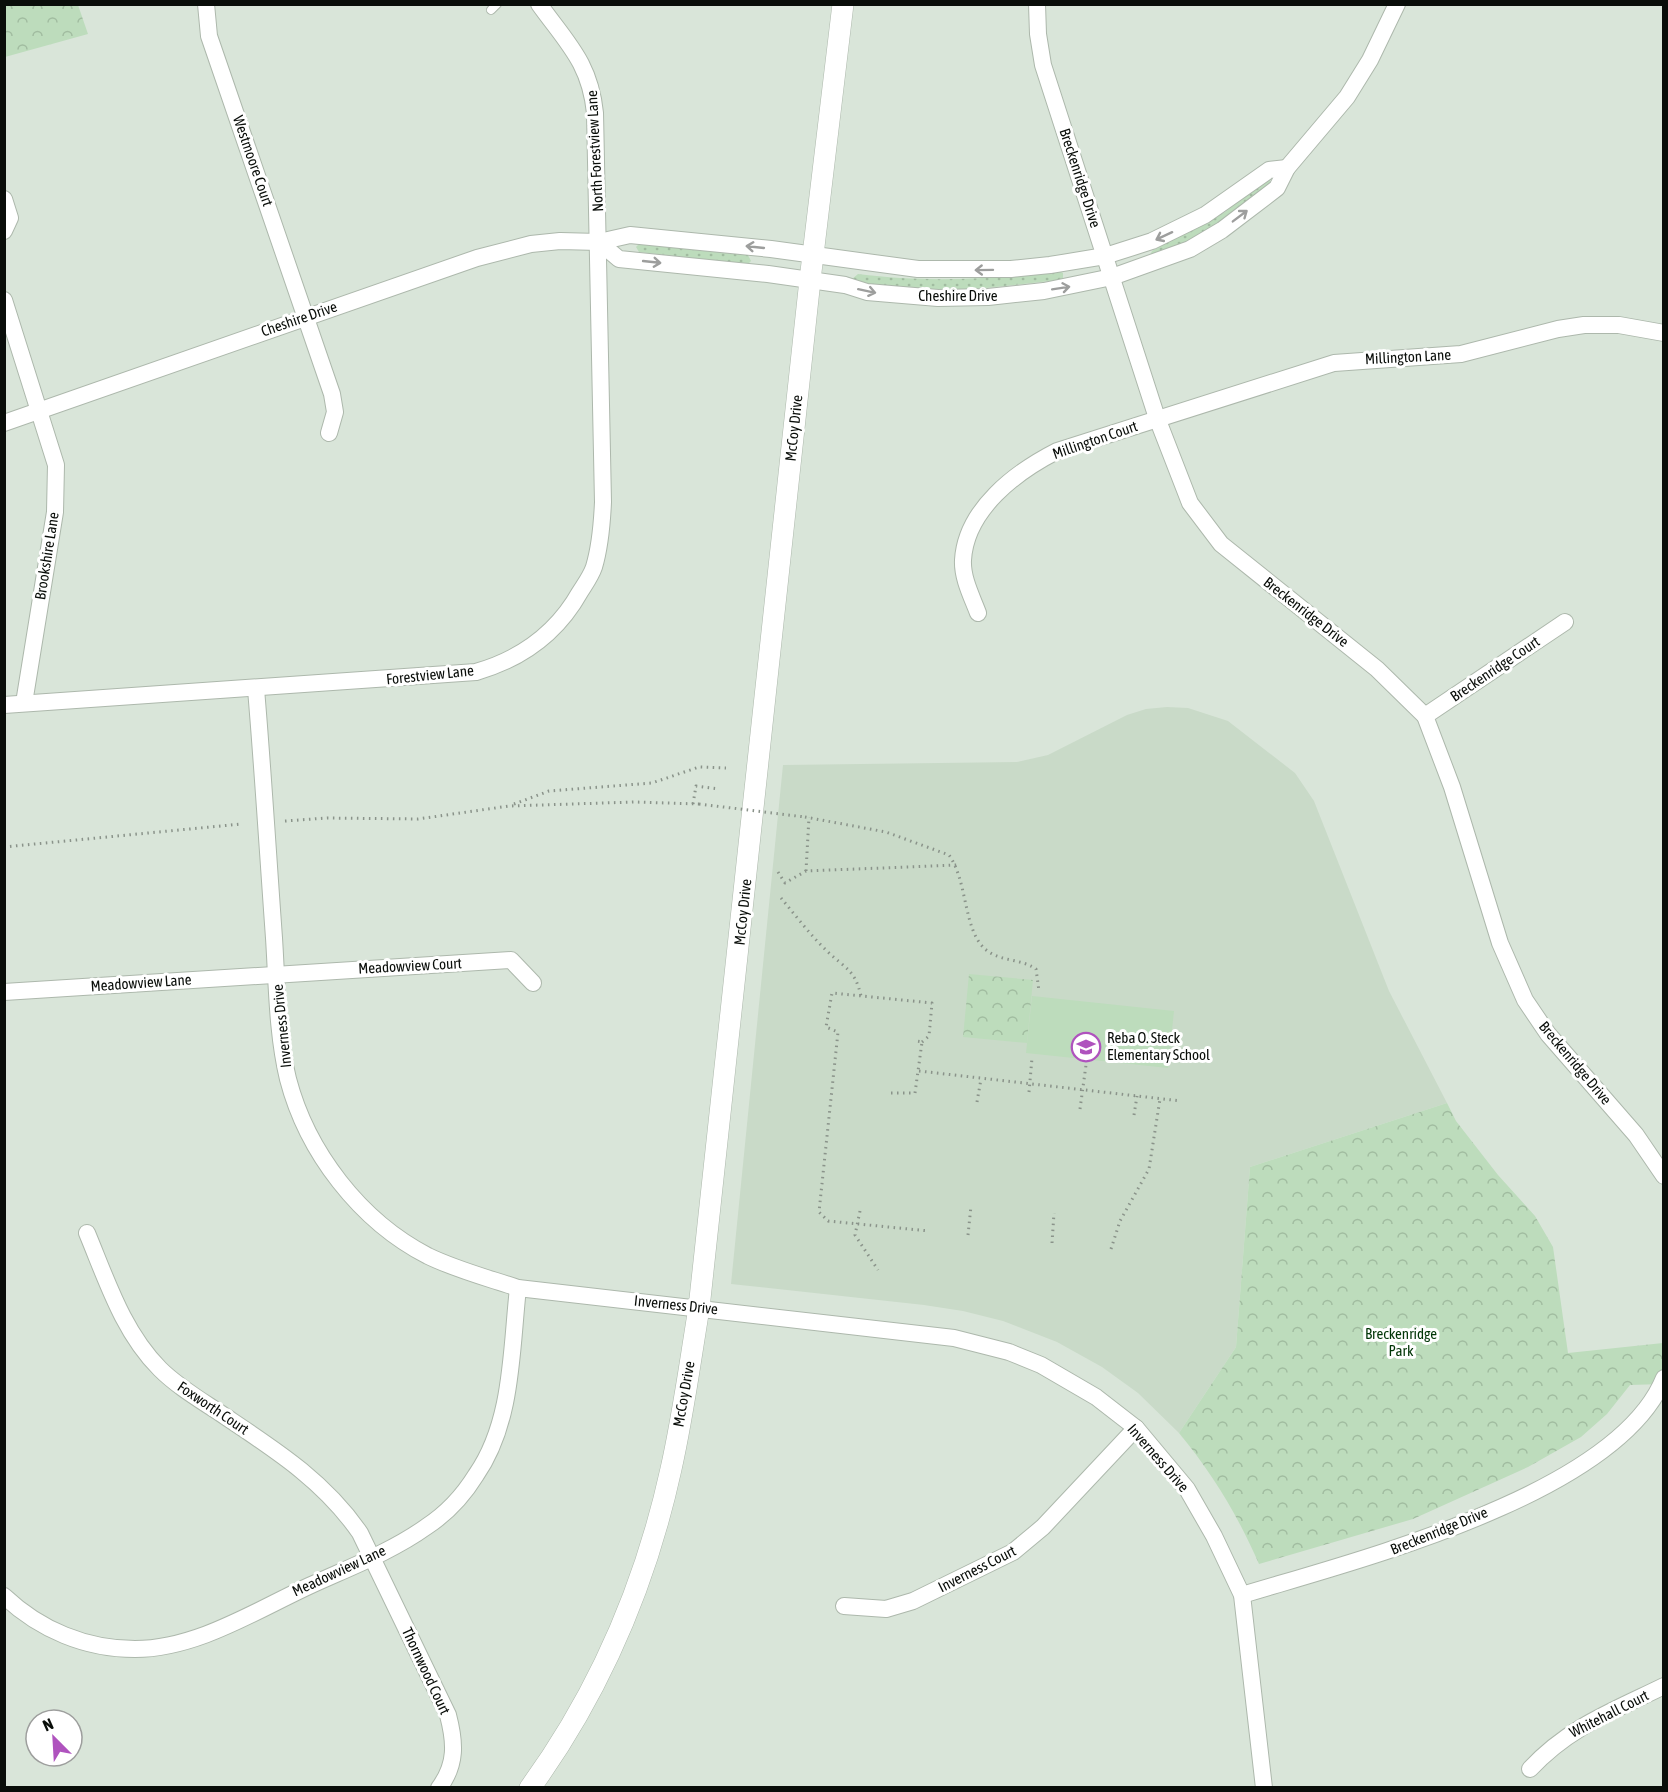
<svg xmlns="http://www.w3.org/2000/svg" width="1668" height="1792" font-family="'Asap Condensed',sans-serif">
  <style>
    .built { fill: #c9dac8 }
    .grass { fill: url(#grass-dots) }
    .park { fill: url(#park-crowns) }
    .pitch { fill: #bddcbc }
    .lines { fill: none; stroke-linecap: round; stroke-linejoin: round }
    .service-casing { stroke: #adb8ac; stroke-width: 10 }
    .minor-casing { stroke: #adb8ac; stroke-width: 18 }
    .tertiary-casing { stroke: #adb8ac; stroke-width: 22 }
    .path { stroke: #8a938a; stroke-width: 3; stroke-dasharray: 1.5 4.5; stroke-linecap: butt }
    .service { stroke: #fff; stroke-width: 8 }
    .minor { stroke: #fff; stroke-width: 16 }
    .tertiary { stroke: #fff; stroke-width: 21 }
    .path-bridge { stroke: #8a938a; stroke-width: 3; stroke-dasharray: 1.5 4.5; stroke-linecap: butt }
    .oneway { stroke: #9d9e9d }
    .labels { text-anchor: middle; stroke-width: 6; stroke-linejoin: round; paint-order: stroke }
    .street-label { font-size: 15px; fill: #090d09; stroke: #fff }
    .poi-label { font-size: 15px; fill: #090d09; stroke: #fff; text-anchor: start }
    .park-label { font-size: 15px; fill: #003506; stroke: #fff }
  </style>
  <defs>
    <pattern id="grass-dots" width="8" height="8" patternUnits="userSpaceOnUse" patternTransform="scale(1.5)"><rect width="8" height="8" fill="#bddcbc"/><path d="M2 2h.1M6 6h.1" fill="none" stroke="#a1bca0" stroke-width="1.8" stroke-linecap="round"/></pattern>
    <pattern id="park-crowns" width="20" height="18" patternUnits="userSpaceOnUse" patternTransform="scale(1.5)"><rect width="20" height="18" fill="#bddcbc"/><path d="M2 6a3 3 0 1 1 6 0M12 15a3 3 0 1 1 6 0" fill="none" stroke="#a1bca0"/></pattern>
  </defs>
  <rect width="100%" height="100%" fill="#d9e5d9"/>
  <path class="built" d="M1167 707 1188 708 1228 721 1295 773 1314 801 1389 991 1447 1103 1250 1167 1236 1347 1179 1433 1138 1393 1102 1367 1057 1342 1003 1321 963 1311 924 1305 731 1284 783 765 1017 762 1048 755 1127 715 1146 709Z"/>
  <g class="grass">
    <path d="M1266 178H1270V183L1248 203 1182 247 1149 257 1152 251 1225 212Z"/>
    <path d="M639 244 748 255 751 261 748 264 639 252 636 247Z"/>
    <path d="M1059 271 1063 273V278L1059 280 939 293 857 284 852 279 858 274C931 283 986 279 1059 271Z"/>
  </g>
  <g class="park">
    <path d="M5 4 78 5 88 34 5 57Z"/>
    <path d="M969 974 1033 980 1027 1043 963 1037Z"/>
    <path d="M1447 1103 1456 1121 1498 1175 1535 1216 1553 1247 1568 1353 1663 1343V1384L1630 1385 1607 1414 1581 1437 1528 1467 1413 1519 1259 1564C1238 1516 1213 1474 1179 1433L1236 1347 1250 1167Z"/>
  </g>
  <path class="pitch" d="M1032 996 1174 1011 1168 1068 1026 1053Z"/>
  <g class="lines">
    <g class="service-casing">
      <path id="service" d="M491 10 497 4"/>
    </g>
    <g class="minor-casing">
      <g id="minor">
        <path d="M206 4 209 36 332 394 335 412 329 433"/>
        <path d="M1037 4 1038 34 1043 65 1157 418 1190 503 1221 544 1377 669 1425 716 1452 787 1500 943 1525 1000 1548 1034 1636 1135 1664 1176"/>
        <path d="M4 199 10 218 4 231"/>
        <path d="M599 242 619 259 768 274 845 285 867 292 938 298 988 297 1044 291 1112 277 1190 249 1222 230 1277 188 1287 168 1347 97 1370 60 1397 4"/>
        <path d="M4 300 56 465 55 512 24 703"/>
        <path d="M4 423 477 258 531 244 560 241 599 242 630 235 771 249 918 269H1011L1050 265 1105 256 1152 241 1205 215 1269 170 1287 168"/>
        <path d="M978 613C972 597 962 578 963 560 966 509 1016 472 1057 451L1334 363 1461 354 1558 329 1584 325H1619L1664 333"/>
        <path d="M256 689C263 772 268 855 274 938 277 984 277 1034 288 1079 307 1152 360 1221 428 1256 457 1270 488 1278 518 1288L954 1338 1009 1352 1041 1365 1096 1397 1136 1428 1187 1489 1214 1536 1242 1595 1264 1788"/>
        <path d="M4 705 476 672C521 659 557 633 580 592 585 584 591 576 594 567 600 547 602 524 603 502L595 113C590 63 567 43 539 4"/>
        <path d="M1425 716 1565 622"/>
        <path d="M4 992 511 960 533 983"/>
        <path d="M87 1233C107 1281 123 1332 160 1369 179 1388 204 1402 226 1417 277 1451 325 1482 360 1533L448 1715C455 1742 457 1764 439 1788"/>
        <path d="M1242 1595C1354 1561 1617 1495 1664 1378"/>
        <path d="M4 1596C40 1630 86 1649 135 1649 196 1649 255 1611 309 1586 348 1568 391 1552 426 1527 446 1514 463 1496 476 1475 513 1422 511 1350 518 1288"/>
        <path d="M844 1606 886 1609 913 1601 1013 1552 1043 1527 1136 1428"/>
        <path d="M1530 1769C1569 1727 1613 1711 1664 1686"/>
      </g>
    </g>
    <g class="tertiary-casing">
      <path id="tertiary" d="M530 1788C599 1693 646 1583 671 1469 683 1416 690 1362 699 1308L810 280 843 4"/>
    </g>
    <g class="path">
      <path d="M514 804 549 791 652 783 699 767 726 768"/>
      <path d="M693 804 696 786 719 789"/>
      <path d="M805 817 886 832 949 855C968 882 963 929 985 949 1000 962 1020 958 1036 969L1039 991"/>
      <path d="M285 821 327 818 418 819 509 806 635 802 699 804"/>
      <path d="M4 847 241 824"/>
      <path d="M806 871 809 817"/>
      <path d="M778 872 785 883 806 871 957 865"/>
      <path d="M781 898C796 916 811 936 828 952 846 969 855 970 861 996"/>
      <path d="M922 1042 929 1036 932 1003 832 993 826 1027 838 1032 819 1212 828 1221 929 1231"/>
      <path d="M919 1071 1181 1101"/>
      <path d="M1029 1092 1032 1058"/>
      <path d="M891 1093H915L922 1042 916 1041"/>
      <path d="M977 1102 981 1079"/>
      <path d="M1080 1109 1086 1065"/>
      <path d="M1134 1115 1137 1096"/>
      <path d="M860 1211 855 1235 878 1270"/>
      <path d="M968 1235 971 1206"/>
      <path d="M1052 1243 1054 1213"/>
      <path d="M1111 1249 1120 1221 1149 1169 1160 1099"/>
    </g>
    <use href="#service" class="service"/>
    <use href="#minor" class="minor"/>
    <use href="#tertiary" class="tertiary"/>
    <path class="path-bridge" d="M699 804 805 817"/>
  </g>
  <defs><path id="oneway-shaft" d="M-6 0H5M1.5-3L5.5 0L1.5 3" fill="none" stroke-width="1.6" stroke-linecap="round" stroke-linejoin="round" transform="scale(1.5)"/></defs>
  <g class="oneway">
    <use href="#oneway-shaft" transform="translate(1240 216) rotate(-37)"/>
    <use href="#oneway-shaft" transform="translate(1164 236) rotate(155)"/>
    <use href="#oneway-shaft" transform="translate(755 247) rotate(-174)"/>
    <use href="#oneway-shaft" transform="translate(652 262) rotate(6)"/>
    <use href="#oneway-shaft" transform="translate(984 270) rotate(179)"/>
    <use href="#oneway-shaft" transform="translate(1061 288) rotate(-9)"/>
    <use href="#oneway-shaft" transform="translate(867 291) rotate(12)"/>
  </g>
  <defs>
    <g id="school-ring" transform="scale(1.5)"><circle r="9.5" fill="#fff" stroke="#af53be" stroke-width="1.5"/><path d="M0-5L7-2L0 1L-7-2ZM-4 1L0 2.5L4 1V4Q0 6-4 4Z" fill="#af53be"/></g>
  </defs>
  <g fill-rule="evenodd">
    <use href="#school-ring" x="1086" y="1047"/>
  </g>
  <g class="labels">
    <g class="street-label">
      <text transform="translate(595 151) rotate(-93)" y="5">North Forestview Lane</text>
      <text transform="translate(253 161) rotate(71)" y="5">Westmoore Court</text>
      <text transform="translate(1080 178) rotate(72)" y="5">Breckenridge Drive</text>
      <text x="958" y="301">Cheshire Drive</text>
      <text transform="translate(299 319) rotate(-19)" y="5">Cheshire Drive</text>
      <text transform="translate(1408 357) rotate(-3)" y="5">Millington Lane</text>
      <text transform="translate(794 428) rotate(-84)" y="5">McCoy Drive</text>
      <text transform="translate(1095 440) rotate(-19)" y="5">Millington Court</text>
      <text transform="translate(47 556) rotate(-81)" y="5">Brookshire Lane</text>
      <text transform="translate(1306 612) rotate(38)" y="5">Breckenridge Drive</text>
      <text transform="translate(1495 669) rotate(-34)" y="5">Breckenridge Court</text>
      <text transform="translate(430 675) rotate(-6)" y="5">Forestview Lane</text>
      <text transform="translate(743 912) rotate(-84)" y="5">McCoy Drive</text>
      <text transform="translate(410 966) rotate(-3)" y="5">Meadowview Court</text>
      <text transform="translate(141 983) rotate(-4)" y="5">Meadowview Lane</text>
      <text transform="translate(282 1026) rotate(-96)" y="5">Inverness Drive</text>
      <text transform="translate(1575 1063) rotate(50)" y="5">Breckenridge Drive</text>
      <text transform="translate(676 1305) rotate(6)" y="5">Inverness Drive</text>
      <text transform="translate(684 1394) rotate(-80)" y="5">McCoy Drive</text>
      <text transform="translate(213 1408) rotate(34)" y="5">Foxworth Court</text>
      <text transform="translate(1158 1458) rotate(49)" y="5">Inverness Drive</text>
      <text transform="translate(1439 1531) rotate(-22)" y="5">Breckenridge Drive</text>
      <text transform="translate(977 1569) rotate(-27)" y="5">Inverness Court</text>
      <text transform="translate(339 1571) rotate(-25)" y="5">Meadowview Lane</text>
      <text transform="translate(426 1671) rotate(65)" y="5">Thornwood Court</text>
      <text transform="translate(1609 1714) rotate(-27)" y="5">Whitehall Court</text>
    </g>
    <g class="poi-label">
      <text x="1107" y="1043">Reba O. Steck<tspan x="1107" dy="17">Elementary School</tspan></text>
    </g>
    <g class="park-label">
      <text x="1401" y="1339">Breckenridge<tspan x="1401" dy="17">Park</tspan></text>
    </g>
  </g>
  <rect width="1668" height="1792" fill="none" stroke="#090d09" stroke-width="12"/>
  <g transform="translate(54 1738) rotate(336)"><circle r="28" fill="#ffffff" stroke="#9d9e9d" stroke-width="1.5"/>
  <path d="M0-4.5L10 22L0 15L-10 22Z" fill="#af53be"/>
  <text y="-9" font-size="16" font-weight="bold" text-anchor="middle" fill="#090d09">N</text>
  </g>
</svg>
